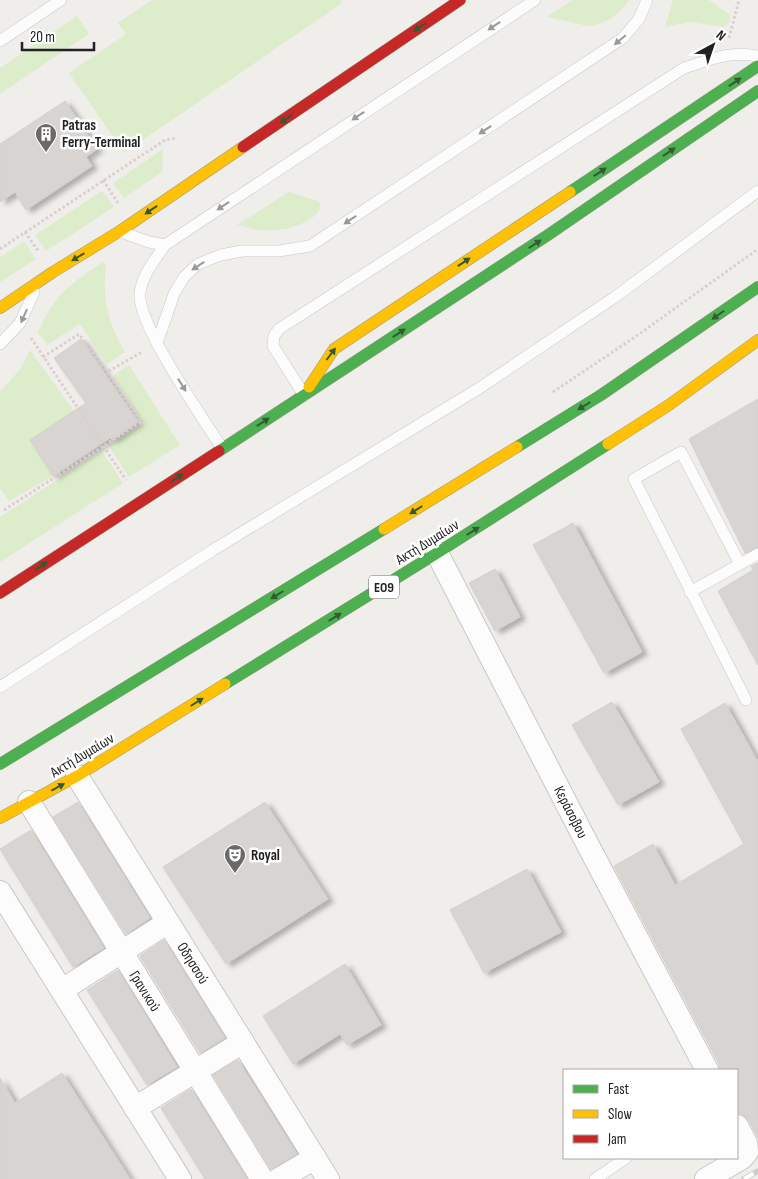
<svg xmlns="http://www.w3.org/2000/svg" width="758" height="1179" font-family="'Sofia Sans Condensed',sans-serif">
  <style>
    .grass { fill: #ddeccb }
    .building { fill: #d7d4d2; stroke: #d3d0cc; filter: url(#shadow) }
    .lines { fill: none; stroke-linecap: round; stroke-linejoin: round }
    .lane-casing { stroke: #c9c8c7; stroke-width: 12 }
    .street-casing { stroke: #c9c8c7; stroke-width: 24 }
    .fast-casing { stroke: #999a82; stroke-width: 12 }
    .slow-casing { stroke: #999a82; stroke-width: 12 }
    .jam-casing { stroke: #999a82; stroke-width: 12 }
    .path { stroke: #dccecd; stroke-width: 3; stroke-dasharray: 2.5 2.5; stroke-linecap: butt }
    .lane { stroke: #fdfcfc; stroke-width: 11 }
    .street { stroke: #fdfcfc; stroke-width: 22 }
    .fast { stroke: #4caf50; stroke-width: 11 }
    .slow { stroke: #ffc107; stroke-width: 11 }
    .jam { stroke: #c62828; stroke-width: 11 }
    .rail-casing { stroke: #ccc; stroke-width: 5.5 }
    .rail { stroke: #fff; stroke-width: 4; stroke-dasharray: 11; stroke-linecap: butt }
    .oneway { fill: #9a9a9a }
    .oneway2 { fill: #335a34 }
    .labels { text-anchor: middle; stroke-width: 5; stroke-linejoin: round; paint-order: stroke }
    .shield { fill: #fff; stroke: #646464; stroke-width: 1 }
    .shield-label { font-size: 14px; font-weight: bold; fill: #222 }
    .poi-label { font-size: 15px; font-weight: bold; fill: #222; stroke: #fff; text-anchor: start }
    .street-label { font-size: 15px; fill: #222; stroke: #fff }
  </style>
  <defs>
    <filter id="shadow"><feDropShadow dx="5.5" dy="3" stdDeviation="2.5" flood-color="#0004"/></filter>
  </defs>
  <rect width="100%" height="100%" fill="#f0eeeb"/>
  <g class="grass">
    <path d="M152 0H340L342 3 124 153 69 73 126 34 118 23Z"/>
    <path d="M573 0H629C621 14 604 25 588 26L547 17Z"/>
    <path d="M673 0H709L729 14 730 21 724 27 690 22 665 27Z"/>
    <path d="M77 16 89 34 0 94V68Z"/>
    <path d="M163 149 162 172 124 198 113 183Z"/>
    <path d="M102 191 114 207 46 251 35 235Z"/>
    <path d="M289 192 318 201 321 206C315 226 275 233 257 230 250 229 244 226 237 225Z"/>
    <path d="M24 242 36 259 0 282V257Z"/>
    <path d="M103 262 106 265C102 297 108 324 125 352L107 364 80 324 47 345 38 332C55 294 69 285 103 262Z"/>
    <path d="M30 350 74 411 30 440 53 476 9 501 0 488V392L21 368Z"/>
    <path d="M129 365 180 445 129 477 109 446 144 424 113 376Z"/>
    <path d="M102 451 123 483 0 562V517Z"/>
  </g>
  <g class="building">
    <path d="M65 101 97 149 86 157 92 166 26 210 15 192 0 202V144Z"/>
    <path d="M81 339 138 422 112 440 110 438 53 476 30 440 86 403 54 358Z"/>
    <path d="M758 399V547L745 553 689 439Z"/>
    <path d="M573 523 642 652 604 673 533 545Z"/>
    <path d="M758 563V665L718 591 753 570 751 566Z"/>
    <path d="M495 569 520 617 495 631 469 583Z"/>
    <path d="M612 702 659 782 618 805 572 725Z"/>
    <path d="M725 703 758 762V1138L748 1119 744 1115 737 1112V1070H720L719 1064 614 866 653 844 675 885 744 844 681 729Z"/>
    <path d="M78 802 150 918 126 934 53 817Z"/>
    <path d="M265 802 328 899 226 964 163 867Z"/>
    <path d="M31 830 104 948 73 967 0 849Z"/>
    <path d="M527 869 561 932 484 973 450 910Z"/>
    <path d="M164 940 225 1038 200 1053 140 956Z"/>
    <path d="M345 964 381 1025 347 1045 340 1034 293 1064 263 1016Z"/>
    <path d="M118 970 177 1067 147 1085 87 990Z"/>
    <path d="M238 1060 297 1154 271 1169 213 1075Z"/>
    <path d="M62 1073 130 1179H0V1078L15 1103Z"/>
    <path d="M191 1089 247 1179H205L161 1108Z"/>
  </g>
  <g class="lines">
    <g class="lane-casing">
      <g id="lane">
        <path d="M0 41 61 0"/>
        <path d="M121 232 149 242 165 245"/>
        <path d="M157 343 174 294 184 277 198 264 221 255 242 251H279L310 246 623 38 639 19 647 0"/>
        <path d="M0 344 20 323 34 292"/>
        <path d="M304 395 273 346 274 336 279 329 684 68C713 59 727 51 758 56"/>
        <path d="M222 448C204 420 136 322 140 293 142 275 155 260 165 245L535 0"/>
        <path d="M740 564 681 452 634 479 746 700"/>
        <path d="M690 592 758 554"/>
        <path d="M0 687 213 550 478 389 615 297 758 191"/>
        <path d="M595 1179 626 1158"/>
      </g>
    </g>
    <g class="street-casing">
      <g id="street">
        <path d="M437 553 591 851 707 1070"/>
        <path d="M77 776 328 1179"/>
        <path d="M29 802 262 1179"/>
        <path d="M0 892 180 1179"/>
        <path d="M62 990 167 923"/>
        <path d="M135 1108 243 1042"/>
        <path d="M279 1179 315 1158"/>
        <path d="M706 1179 742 1158 747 1152 746 1143 737 1126"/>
      </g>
    </g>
    <g class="fast-casing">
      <g id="fast">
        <path d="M570 192 758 66"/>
        <path d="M517 447 601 395 758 287"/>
        <path d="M219 451 548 235 758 91"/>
        <path d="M225 684 437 553 608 444"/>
        <path d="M0 764 384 529"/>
      </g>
    </g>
    <g class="slow-casing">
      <g id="slow">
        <path d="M0 308 53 272 120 231 243 147"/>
        <path d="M309 387 334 349 570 192"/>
        <path d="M608 444 669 405 758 340"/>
        <path d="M384 529 517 447"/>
        <path d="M0 818 77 776 225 684"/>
      </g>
    </g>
    <g class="jam-casing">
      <g id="jam">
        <path d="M243 147 460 0"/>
        <path d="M0 593 219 451"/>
      </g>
    </g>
    <g class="path">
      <path d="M729 38 739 0"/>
      <path d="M103 180 118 203"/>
      <path d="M25 232 39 252"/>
      <path d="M0 249 165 140 177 138"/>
      <path d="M31 338 126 480"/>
      <path d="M43 357 79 334 107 372"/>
      <path d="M553 392 635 337 758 249"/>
      <path d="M4 510 141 422 107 372 142 352"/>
    </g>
    <use href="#lane" class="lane"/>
    <use href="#street" class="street"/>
    <use href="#fast" class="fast"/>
    <use href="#slow" class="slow"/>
    <use href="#jam" class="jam"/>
    <g class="rail-casing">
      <path id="rail" d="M744 1179 758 1171"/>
    </g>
    <use href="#rail" class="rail"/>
  </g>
  <defs><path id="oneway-solid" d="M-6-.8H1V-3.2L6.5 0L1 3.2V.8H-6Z" transform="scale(1.25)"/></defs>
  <g class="oneway">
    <use href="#oneway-solid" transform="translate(494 26) rotate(146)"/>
    <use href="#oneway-solid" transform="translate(620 40) rotate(140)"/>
    <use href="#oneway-solid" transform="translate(358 116) rotate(146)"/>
    <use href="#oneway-solid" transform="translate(485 130) rotate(146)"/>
    <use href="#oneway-solid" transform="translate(223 206) rotate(146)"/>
    <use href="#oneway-solid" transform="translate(350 220) rotate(146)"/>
    <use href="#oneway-solid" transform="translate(198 266) rotate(147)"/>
    <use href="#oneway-solid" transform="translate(24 316) rotate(114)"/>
    <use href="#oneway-solid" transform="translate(182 385) rotate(58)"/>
  </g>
  <g class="oneway2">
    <use href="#oneway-solid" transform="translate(420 27) rotate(146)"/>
    <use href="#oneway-solid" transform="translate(735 82) rotate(-34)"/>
    <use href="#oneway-solid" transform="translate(286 119) rotate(146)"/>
    <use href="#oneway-solid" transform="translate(669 152) rotate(-34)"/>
    <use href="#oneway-solid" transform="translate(600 172) rotate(-33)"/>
    <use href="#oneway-solid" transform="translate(151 210) rotate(146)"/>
    <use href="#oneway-solid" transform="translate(535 244) rotate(-33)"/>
    <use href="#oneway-solid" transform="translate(78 257) rotate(149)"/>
    <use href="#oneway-solid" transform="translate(464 262) rotate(-34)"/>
    <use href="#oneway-solid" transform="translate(718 315) rotate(145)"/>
    <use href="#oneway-solid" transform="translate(399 333) rotate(-33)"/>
    <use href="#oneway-solid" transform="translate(331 354) rotate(-53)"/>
    <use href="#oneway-solid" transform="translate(584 406) rotate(148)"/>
    <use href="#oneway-solid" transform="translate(263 422) rotate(-33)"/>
    <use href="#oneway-solid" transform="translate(177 478) rotate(-34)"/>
    <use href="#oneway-solid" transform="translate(416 510) rotate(148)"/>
    <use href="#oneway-solid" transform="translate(473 531) rotate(-32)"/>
    <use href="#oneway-solid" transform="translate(41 566) rotate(-33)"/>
    <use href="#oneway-solid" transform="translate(277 595) rotate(148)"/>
    <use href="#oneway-solid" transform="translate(335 617) rotate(-32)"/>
    <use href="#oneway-solid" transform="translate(197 702) rotate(-32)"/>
    <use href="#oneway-solid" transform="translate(58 787) rotate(-28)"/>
  </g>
  <defs>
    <g id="building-pin" transform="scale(1.125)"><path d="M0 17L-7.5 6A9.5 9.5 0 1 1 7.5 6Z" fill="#6a6968" stroke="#fff"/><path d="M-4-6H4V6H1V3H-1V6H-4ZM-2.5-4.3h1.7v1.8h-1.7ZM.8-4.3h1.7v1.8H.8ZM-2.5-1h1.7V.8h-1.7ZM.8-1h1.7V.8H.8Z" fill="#fff"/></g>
    <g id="theatre-pin" transform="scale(1.125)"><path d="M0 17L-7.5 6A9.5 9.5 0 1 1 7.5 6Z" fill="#6a6968" stroke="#fff"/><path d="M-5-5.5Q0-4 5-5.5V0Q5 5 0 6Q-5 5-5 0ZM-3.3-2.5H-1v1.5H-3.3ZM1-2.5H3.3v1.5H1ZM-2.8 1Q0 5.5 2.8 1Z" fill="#fff"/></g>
  </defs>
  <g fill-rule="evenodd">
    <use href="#building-pin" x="46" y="134"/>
    <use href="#theatre-pin" x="235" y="855"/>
  </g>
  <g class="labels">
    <rect class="shield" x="369" y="575.5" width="30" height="23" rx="4"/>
    <g class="shield-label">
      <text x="384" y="592">ΕΟ9</text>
    </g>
    <g class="poi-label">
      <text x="62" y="130">Patras<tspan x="62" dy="17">Ferry-Terminal</tspan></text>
      <text x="251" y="860">Royal</text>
    </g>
    <g class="street-label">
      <text transform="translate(427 542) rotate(-32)" y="5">Ακτή Δυμαίων</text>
      <text transform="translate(82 755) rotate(-31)" y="5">Ακτή Δυμαίων</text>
      <text transform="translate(571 812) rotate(63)" y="5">Κεράσοβου</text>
      <text transform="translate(193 963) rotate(58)" y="5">Οδησσού</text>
      <text transform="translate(145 991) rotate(58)" y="5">Γρανικού</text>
    </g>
  </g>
  <rect x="563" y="1069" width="175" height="90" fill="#ffffff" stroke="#a7a7a7"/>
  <rect x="573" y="1085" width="25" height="8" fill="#4caf50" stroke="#a7a7a7"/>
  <text x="608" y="1094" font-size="15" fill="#222222">Fast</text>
  <rect x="573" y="1110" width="25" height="8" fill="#ffc107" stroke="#a7a7a7"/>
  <text x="608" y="1119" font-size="15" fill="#222222">Slow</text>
  <rect x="573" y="1135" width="25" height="8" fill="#c62828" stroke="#a7a7a7"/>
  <text x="608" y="1144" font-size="15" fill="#222222">Jam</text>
  <g transform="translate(713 45) rotate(40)" stroke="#ffffff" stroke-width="4" paint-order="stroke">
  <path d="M0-4L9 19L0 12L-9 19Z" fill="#222222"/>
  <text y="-8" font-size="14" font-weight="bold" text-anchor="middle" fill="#222222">N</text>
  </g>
  <path d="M22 42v8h72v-8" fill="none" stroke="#222222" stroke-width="2.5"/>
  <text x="30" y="42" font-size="15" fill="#222222" stroke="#ffffff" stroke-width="4" paint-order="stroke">20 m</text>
</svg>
